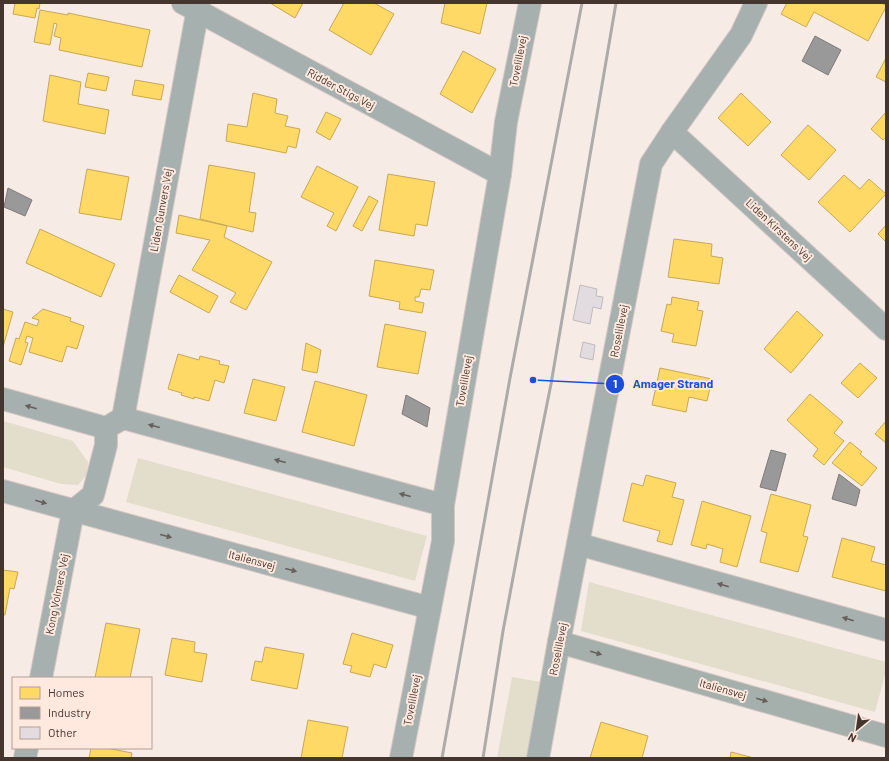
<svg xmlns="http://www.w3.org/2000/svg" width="889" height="761" font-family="Barlow,sans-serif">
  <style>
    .green { fill: #e3decc }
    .homes { fill: #ffd966; stroke: #c7a855 }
    .industry { fill: #999; stroke: #807b79 }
    .building { fill: #e2dce1; stroke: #bfbabd }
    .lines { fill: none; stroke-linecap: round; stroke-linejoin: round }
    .street-casing { stroke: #d2c7c2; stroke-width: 24 }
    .secondary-casing { stroke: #d2c7c2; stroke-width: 24 }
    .street { stroke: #a6b0af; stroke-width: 22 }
    .secondary { stroke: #a5afac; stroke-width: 22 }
    .rail { stroke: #acaba9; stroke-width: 3 }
    .oneway { fill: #66605b }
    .oneway2 { fill: #66605a }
    .labels { text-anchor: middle; stroke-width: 4; stroke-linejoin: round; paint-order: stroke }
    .street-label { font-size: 11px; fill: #44352e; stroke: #ffe8dd }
    .leader { fill: none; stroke: #1d4ed8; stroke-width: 1.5 }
    .callout-dot { fill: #1d4ed8; stroke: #ffe8dd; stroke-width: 1.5 }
    .mark-label { font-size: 12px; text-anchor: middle; font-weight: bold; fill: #fff }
    .callout-label { font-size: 12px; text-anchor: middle; font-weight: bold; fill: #1d4ed8; stroke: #ffe8dd; stroke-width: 4; stroke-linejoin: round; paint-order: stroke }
  </style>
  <rect width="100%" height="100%" fill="#f7ebe5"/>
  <g class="green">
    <path d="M3 421 73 441 88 462 87 474 78 485 61 484 3 467Z"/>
    <path d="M138 458 427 536 415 581 126 502Z"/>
    <path d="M589 582 886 662V671L875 712 581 631Z"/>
    <path d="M512 677 547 683 530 758H497Z"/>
  </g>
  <g class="homes">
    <path d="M15 3H40L39 9 37 8 35 18 13 14Z"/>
    <path d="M270 3H303L295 18Z"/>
    <path d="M344 3H374L394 14 371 55 329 30Z"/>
    <path d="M445 3H487L480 34 441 23Z"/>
    <path d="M787 3H881L886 5V7L868 41 814 12 806 27 781 14Z"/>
    <path d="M40 10 68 15V13L150 30 142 67 59 50 61 38 54 36 57 24 54 23 50 45 34 42Z"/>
    <path d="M463 51 496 69 472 113 440 94Z"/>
    <path d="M886 58V82L876 77Z"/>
    <path d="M88 73 109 77 106 91 85 87Z"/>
    <path d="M50 75 81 82 78 104 109 110 105 134 43 121Z"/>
    <path d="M135 80 164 85 161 100 132 95Z"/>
    <path d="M253 93 277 99 275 113 288 116 285 126 300 129 296 148 288 146 286 153 226 141 228 124 247 127Z"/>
    <path d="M741 93 771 122 748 146 718 118Z"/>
    <path d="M326 112 341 119 330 140 316 132Z"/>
    <path d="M886 112V137L883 140 871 129Z"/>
    <path d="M808 125 836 150 809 180 781 155Z"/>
    <path d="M209 165 255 173 249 212 256 213 253 232 200 219Z"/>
    <path d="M317 166 358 187 336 231 327 226 334 213 301 197Z"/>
    <path d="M87 169 129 177 121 220 79 213Z"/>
    <path d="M388 174 435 182 427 226 416 224 414 236 379 230Z"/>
    <path d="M844 175 860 189 869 179 886 194 850 232 818 202Z"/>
    <path d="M369 196 378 201 362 231 353 226Z"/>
    <path d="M179 215 227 226 224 237 272 262 246 310 230 302 236 293 192 270 210 240 176 233Z"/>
    <path d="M886 225V242L878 234Z"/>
    <path d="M40 229 115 264 101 297 26 263Z"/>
    <path d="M674 239 712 244 711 256 723 258 719 284 668 277Z"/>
    <path d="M375 260 434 270 430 290 421 289 419 297H415V301L424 303 422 313 399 309 400 302 369 296Z"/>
    <path d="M179 275 218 296 209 313 170 292Z"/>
    <path d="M672 297 699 302 697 310 703 311 696 346 672 342 674 334 661 331 667 304 671 305Z"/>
    <path d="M3 309 13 312 3 347Z"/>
    <path d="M43 309 71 318 70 321 84 326 77 349 67 346 62 362 29 352 33 338 27 336 25 342 28 343 21 365 9 361 16 338 19 339 25 322 37 326 39 320 32 318Z"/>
    <path d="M797 311 823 335 791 373 764 349Z"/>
    <path d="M385 324 426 332 418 374 377 367Z"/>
    <path d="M306 343 321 350 317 373 302 370Z"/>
    <path d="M178 354 199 360 200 356 220 361 219 364 229 366 224 383 215 380 209 401 194 397V399L181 395 182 393 168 389Z"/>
    <path d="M860 363 877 378 858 398 841 383Z"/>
    <path d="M660 368 712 379 707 401 689 397 686 412 652 405Z"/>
    <path d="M253 379 285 387 276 421 244 413Z"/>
    <path d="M315 381 367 395 354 446 302 432Z"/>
    <path d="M810 394 843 422 834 433 844 441 824 465 813 456 818 449 787 420Z"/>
    <path d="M886 421V443L875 434Z"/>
    <path d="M850 442 862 452 860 454 877 468 862 486 832 463Z"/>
    <path d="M646 475 676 483 672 497 684 500 672 545 657 541 660 531 623 521 632 483 643 486Z"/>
    <path d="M771 494 811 505 803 536 808 537 798 572 760 562 767 533 761 531Z"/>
    <path d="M702 501 751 516 737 567 720 562 723 549 707 544 706 549 691 545Z"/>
    <path d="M842 538 875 547 871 561 886 565V591L832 577Z"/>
    <path d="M3 570 18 572 14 589 10 588 5 615H3Z"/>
    <path d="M106 623 140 629 130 678H95Z"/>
    <path d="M352 633 393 645 386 668 374 664 370 677 350 672 352 666 343 664Z"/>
    <path d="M172 638 195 642 194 652 207 654 202 682 165 675Z"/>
    <path d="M265 647 304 654 297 689 251 680 255 661 262 662Z"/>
    <path d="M308 720 348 727 342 758H301Z"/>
    <path d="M601 722 648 736 642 758H590Z"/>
    <path d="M91 748H107L132 753 131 758H89Z"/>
    <path d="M731 752 754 758H730Z"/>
  </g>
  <g class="industry">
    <path d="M815 36 841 50 828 75 802 61Z"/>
    <path d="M8 188 32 200 25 216 4 207Z"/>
    <path d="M406 395 430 408 427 427 402 414Z"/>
    <path d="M771 450 786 454 776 491 760 487Z"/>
    <path d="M839 474 860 490 856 506 832 499Z"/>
  </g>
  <g class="building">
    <path d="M580 285 597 289 596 296 603 297 601 309 593 307 590 324 573 320Z"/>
    <path d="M583 342 595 345 593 360 580 357Z"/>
  </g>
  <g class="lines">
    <g class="street-casing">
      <g id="street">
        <path d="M183 3 500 174"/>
        <path d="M672 132 886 329"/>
        <path d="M3 399 106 428 123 418 443 505"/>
        <path d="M123 418 199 3"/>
        <path d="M3 491 430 608"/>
        <path d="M578 544 886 630"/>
        <path d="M41 678 73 511 93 495 106 445V428"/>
        <path d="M25 758 27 748"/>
        <path d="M401 758 443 541V505L500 174 506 122 530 3"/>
        <path d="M538 758 559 642 651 164 672 132 741 35 756 3"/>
      </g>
    </g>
    <g class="secondary-casing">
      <path id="secondary" d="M559 642 886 736"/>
    </g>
    <use href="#street" class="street"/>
    <use href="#secondary" class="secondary"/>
    <g class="rail">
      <path d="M442 758 510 378 582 3"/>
      <path d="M483 758 503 631 525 514 551 384 616 3"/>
    </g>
  </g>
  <defs><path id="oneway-solid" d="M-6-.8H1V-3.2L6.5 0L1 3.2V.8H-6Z"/></defs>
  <g class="oneway">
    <use href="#oneway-solid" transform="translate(31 407) rotate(-164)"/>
    <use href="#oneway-solid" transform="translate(154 426) rotate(-165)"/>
    <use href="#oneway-solid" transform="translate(280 461) rotate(-165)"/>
    <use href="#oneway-solid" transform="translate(405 495) rotate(-165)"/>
    <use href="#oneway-solid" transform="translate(41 502) rotate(16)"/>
    <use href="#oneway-solid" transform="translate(166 536) rotate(15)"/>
    <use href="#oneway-solid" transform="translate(291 570) rotate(15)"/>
    <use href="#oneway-solid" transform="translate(723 585) rotate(-164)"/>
    <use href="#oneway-solid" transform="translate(848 619) rotate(-164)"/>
  </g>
  <g class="oneway2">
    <use href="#oneway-solid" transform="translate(596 653) rotate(16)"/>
    <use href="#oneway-solid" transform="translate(762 700) rotate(16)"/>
  </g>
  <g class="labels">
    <g class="street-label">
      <text transform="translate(518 61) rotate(-79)" y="4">Tovelillevej</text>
      <text transform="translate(341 89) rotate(28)" y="4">Ridder Stigs Vej</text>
      <text transform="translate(161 210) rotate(-80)" y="4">Liden Gunvers Vej</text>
      <text transform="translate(779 230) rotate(43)" y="4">Liden Kirstens Vej</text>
      <text transform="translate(619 331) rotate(-79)" y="4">Roselillevej</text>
      <text transform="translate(464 381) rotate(-80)" y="4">Tovelillevej</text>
      <text transform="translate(252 560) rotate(15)" y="4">Italiensvej</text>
      <text transform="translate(57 594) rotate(-79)" y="4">Kong Volmers Vej</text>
      <text transform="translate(558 649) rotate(-79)" y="4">Roselillevej</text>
      <text transform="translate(723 689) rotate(16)" y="4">Italiensvej</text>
      <text transform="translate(412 700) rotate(-79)" y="4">Tovelillevej</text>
    </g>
  </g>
  <path class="leader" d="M533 380L615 384"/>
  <g class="callout-dot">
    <circle cx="533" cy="380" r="4"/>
    <circle cx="615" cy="384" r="10"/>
  </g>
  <g class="mark-label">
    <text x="615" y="388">1</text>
  </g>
  <g class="callout-label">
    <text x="673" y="388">Amager Strand</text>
  </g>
  <rect width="889" height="761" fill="none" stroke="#44352e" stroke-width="8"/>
  <rect x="12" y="677" width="140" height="72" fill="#ffe8dd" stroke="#b4a097"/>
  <rect x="20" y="687" width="20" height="12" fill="#ffd966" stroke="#b4a097"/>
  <text x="48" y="697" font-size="12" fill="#44352e">Homes</text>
  <rect x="20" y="707" width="20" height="12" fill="#999999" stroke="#b4a097"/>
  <text x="48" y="717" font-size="12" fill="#44352e">Industry</text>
  <rect x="20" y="727" width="20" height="12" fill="#e2dce1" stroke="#b4a097"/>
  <text x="48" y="737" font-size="12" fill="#44352e">Other</text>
  <g transform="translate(857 729) rotate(209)" stroke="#ffe8dd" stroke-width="3" paint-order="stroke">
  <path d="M0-3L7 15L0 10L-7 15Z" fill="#44352e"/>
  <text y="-6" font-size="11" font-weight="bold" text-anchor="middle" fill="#44352e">N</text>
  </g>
</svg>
